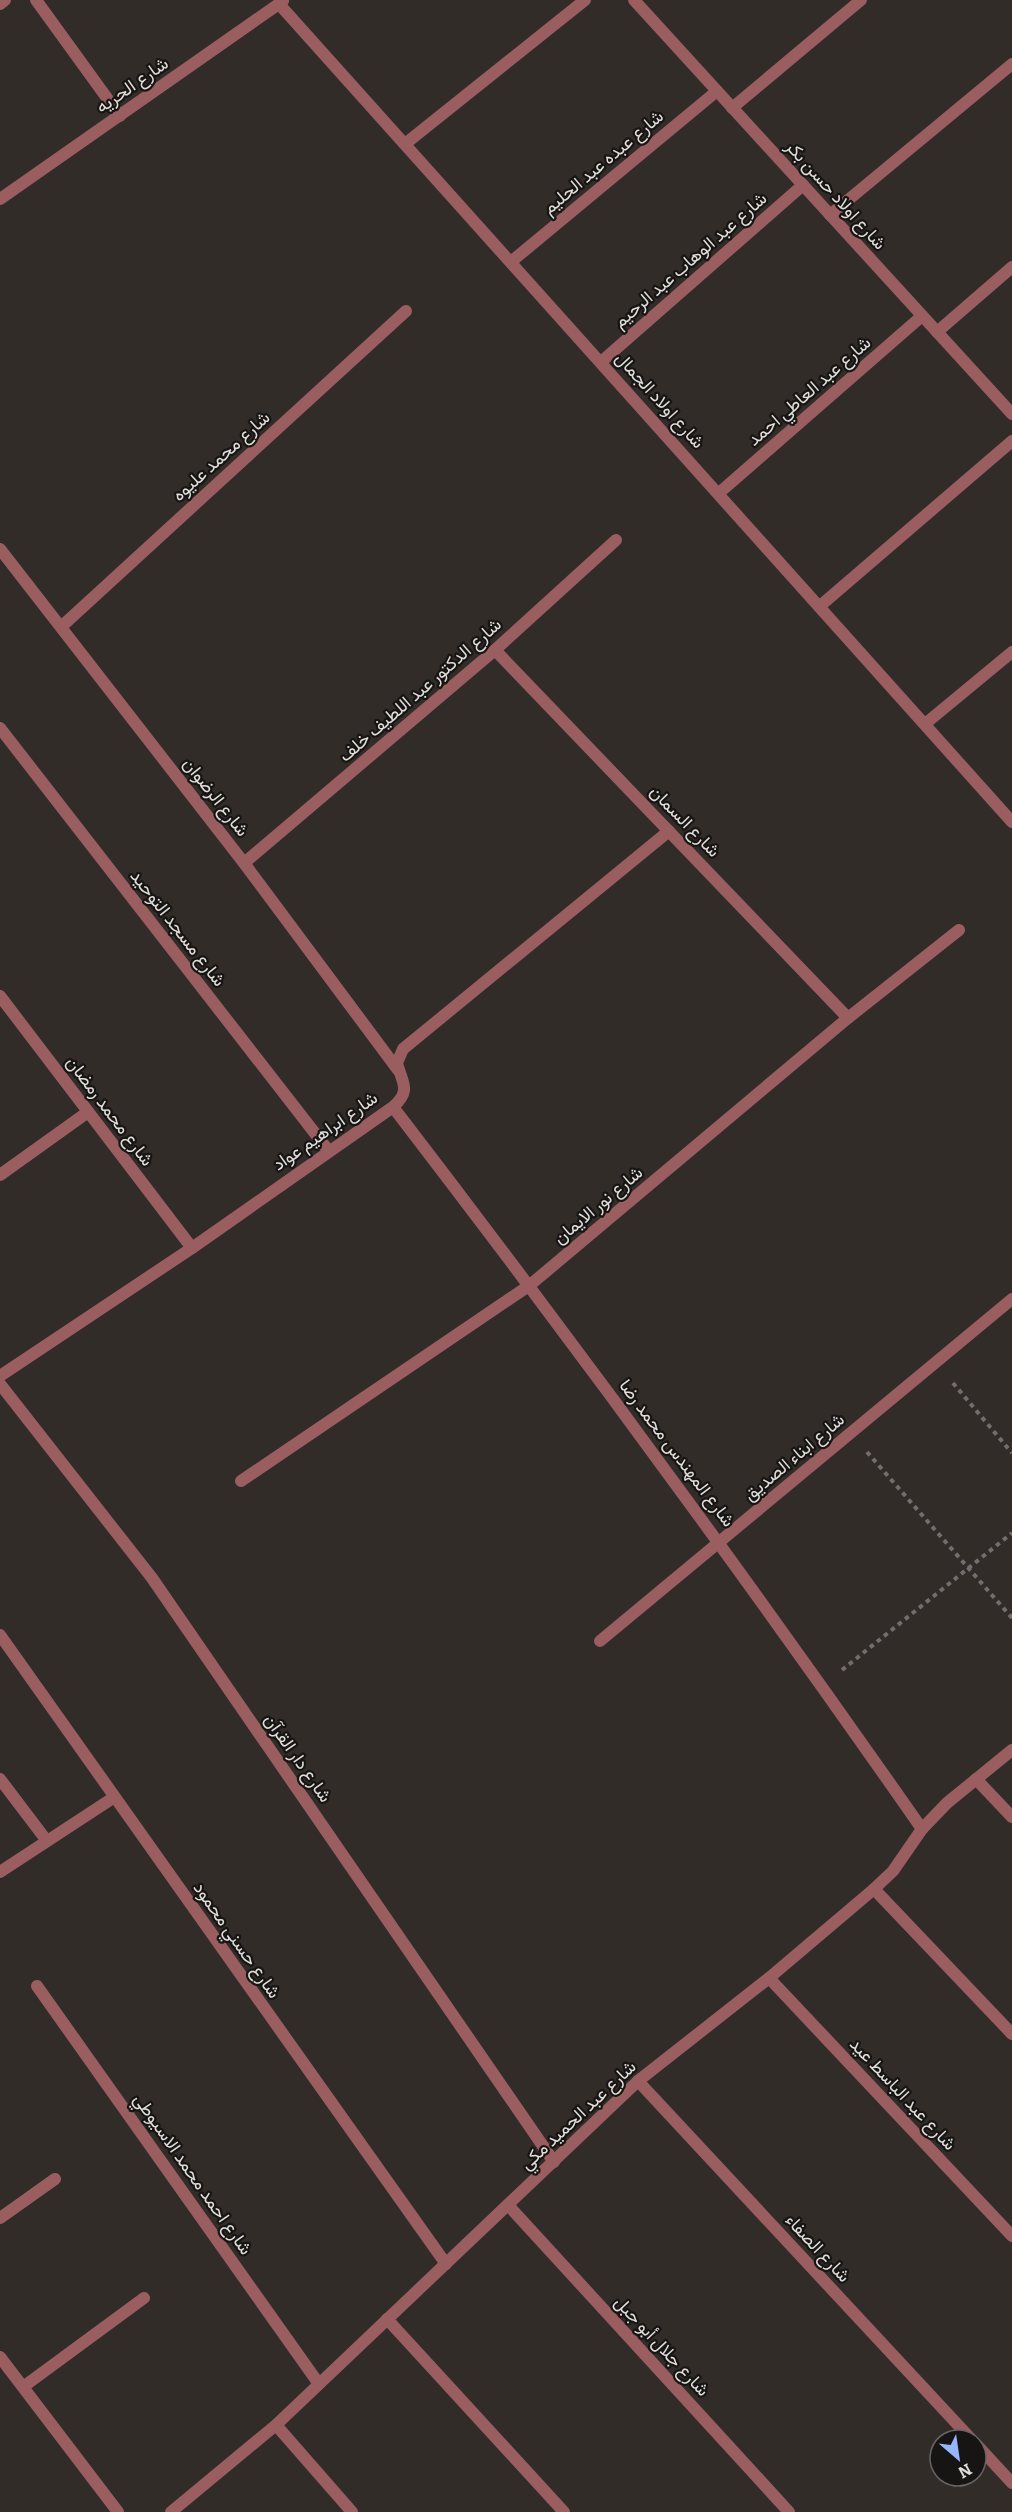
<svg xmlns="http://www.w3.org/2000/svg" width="1012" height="2512" font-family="Bitter,Vazirmatn,serif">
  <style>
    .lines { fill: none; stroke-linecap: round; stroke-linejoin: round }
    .path { stroke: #736e6b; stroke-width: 4; stroke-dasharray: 4.5 4.5; stroke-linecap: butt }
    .street { stroke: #9a5d60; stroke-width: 12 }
    .labels { text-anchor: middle; stroke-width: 4.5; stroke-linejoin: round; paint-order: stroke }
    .street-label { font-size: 18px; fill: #e0ddda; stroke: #171513 }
  </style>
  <rect width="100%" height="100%" fill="#312c28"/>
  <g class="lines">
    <g class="path">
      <path d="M953 1383 1012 1453"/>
      <path d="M867 1452 1012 1618"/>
      <path d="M842 1670 1012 1533"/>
    </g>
    <g class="street">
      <path d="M36 0 120 116"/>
      <path d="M634 0 1012 414"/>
      <path d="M0 4 5 0"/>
      <path d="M279 4 1012 822"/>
      <path d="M732 108 861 0"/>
      <path d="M405 144 585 0"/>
      <path d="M0 199 283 1"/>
      <path d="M830 215 1012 64"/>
      <path d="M512 261 717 91"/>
      <path d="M937 332 1012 267"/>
      <path d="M601 362 803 185"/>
      <path d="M719 493 922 316"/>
      <path d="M0 549 244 863 398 1070"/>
      <path d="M820 606 1012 441"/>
      <path d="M61 627 406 311"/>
      <path d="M495 650 848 1018"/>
      <path d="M925 724 1012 652"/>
      <path d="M0 728 328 1150"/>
      <path d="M244 863 495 650 616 540"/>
      <path d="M0 996 192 1248"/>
      <path d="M393 1107C575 1344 751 1584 922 1829"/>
      <path d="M0 1175 88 1112"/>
      <path d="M0 1376 192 1248 393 1107C412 1090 402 1083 397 1063L403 1049 669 831"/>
      <path d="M0 1384 152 1578 554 2162"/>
      <path d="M241 1481 530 1285 848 1018 959 930"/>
      <path d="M0 1635 446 2264"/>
      <path d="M600 1641 1012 1299"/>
      <path d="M0 1779 47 1841"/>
      <path d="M976 1779 1012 1817"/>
      <path d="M0 1872 113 1798"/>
      <path d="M874 1889 1012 2034"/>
      <path d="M769 1978 1012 2236"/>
      <path d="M37 1986 319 2384"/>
      <path d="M638 2081 972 2440"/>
      <path d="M508 2205 789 2512"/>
      <path d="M0 2218 55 2179"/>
      <path d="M387 2319 564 2512"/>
      <path d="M0 2357 118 2512"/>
      <path d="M23 2387 144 2298"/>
      <path d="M276 2425 352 2512"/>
      <path d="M976 2444 1012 2483"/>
      <path d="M171 2512 276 2425 638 2081 769 1978 874 1889 893 1871 922 1829 947 1803 1012 1750"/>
    </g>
  </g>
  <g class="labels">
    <g class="street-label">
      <text transform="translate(132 85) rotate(-35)" y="6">شارع الحريه</text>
      <text transform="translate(603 162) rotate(-40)" y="6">شارع عبده عبد الحليم</text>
      <text transform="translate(836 195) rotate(48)" y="6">شارع اولاد حسن بكر</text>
      <text transform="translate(690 260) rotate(-41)" y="6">شارع عبد الوهاب عبد الرحيم</text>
      <text transform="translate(809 391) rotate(-41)" y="6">شارع عبد العاطي احمد</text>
      <text transform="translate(660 400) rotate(48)" y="6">شارع اولاد الجمال</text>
      <text transform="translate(221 456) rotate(-42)" y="6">شارع محمد عليوه</text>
      <text transform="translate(420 690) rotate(-41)" y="6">شارع الدكتور عبد اللطيف خلف</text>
      <text transform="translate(216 797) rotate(52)" y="6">شارع الرضوان</text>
      <text transform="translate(685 821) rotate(46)" y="6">شارع السمان</text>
      <text transform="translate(178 928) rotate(52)" y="6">شارع مسجد التوحيد</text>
      <text transform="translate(110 1111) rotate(53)" y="6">شارع محمد رمضان</text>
      <text transform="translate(325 1131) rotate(-35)" y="6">شارع ابراهيم عواد</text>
      <text transform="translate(598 1205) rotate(-40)" y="6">شارع نور الايمان</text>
      <text transform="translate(677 1453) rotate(53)" y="6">شارع المهندس محمد رضا</text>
      <text transform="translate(794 1457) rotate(-40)" y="6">شارع ابناء الصديق</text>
      <text transform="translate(298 1758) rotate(55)" y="6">شارع دار القرآن</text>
      <text transform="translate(237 1940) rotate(55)" y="6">شارع حسني محمود</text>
      <text transform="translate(903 2094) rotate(47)" y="6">شارع عبد الباسط عيد</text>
      <text transform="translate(578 2115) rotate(-43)" y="6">شارع عبد الحميد مكي</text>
      <text transform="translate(193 2174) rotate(55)" y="6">شارع احمد محمد الاسيوطي</text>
      <text transform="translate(818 2248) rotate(47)" y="6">شارع الصفاء</text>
      <text transform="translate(662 2346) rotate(47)" y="6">شارع جلال أبو جبل</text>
    </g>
  </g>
  <g transform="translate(958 2458) rotate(151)"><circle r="28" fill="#171513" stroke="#676563" stroke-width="1.5"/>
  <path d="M0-4.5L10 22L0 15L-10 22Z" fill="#95b6fd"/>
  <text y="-9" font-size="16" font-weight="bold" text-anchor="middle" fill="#e0ddda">N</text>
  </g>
</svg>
